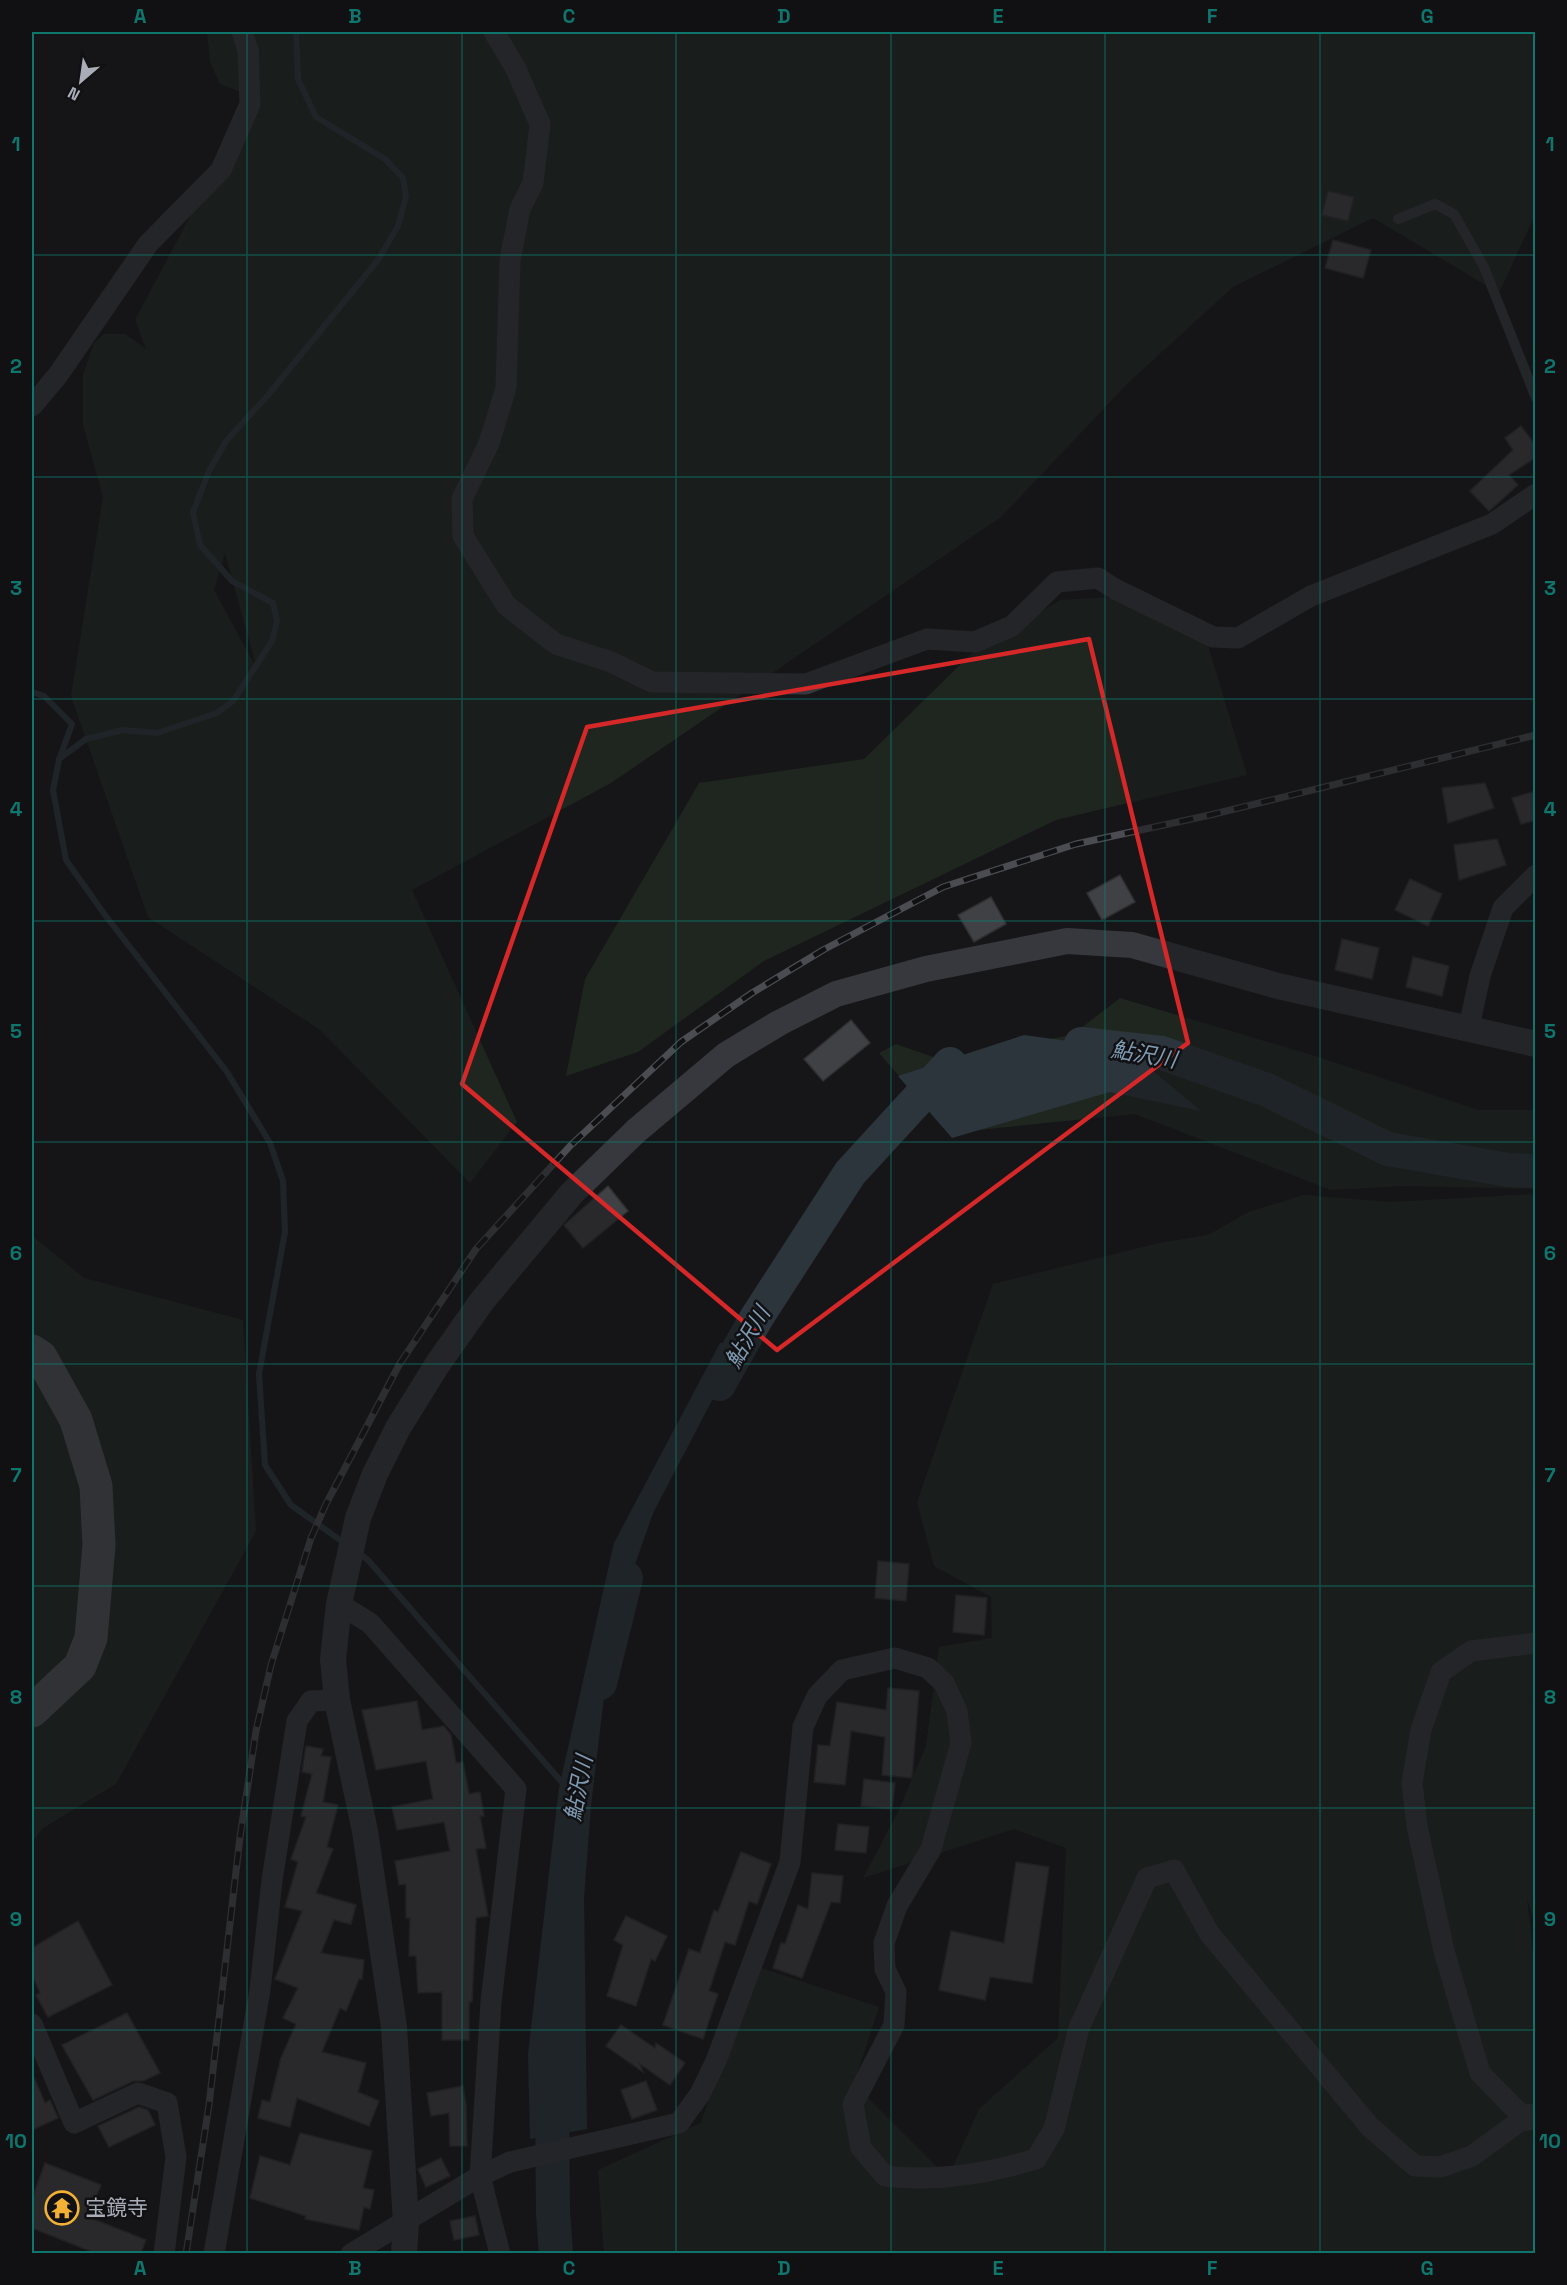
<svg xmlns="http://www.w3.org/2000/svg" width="1567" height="2285" font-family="'Space Grotesk','Noto Sans JP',sans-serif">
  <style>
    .green { fill: #1e261f; fill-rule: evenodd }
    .water { fill: #2c353c }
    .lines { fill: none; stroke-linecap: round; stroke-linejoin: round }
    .stream { stroke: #2c353c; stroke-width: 6 }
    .river { stroke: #2c353c; stroke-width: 34 }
    .building { fill: #404145; stroke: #303034; stroke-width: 1.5 }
    .service { stroke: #37383d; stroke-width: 10 }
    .minor { stroke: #37383d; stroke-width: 21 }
    .tertiary { stroke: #37383d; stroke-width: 26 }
    .primary { stroke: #53555c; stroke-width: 33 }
    .rail-casing { stroke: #4a4c52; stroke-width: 7 }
    .rail { stroke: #111113; stroke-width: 4.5; stroke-dasharray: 14; stroke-linecap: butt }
    .marked { fill: none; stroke: #d62828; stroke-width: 4.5; stroke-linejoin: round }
    .grid { fill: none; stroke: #0f766e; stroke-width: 1.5; stroke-opacity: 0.55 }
    .labels { text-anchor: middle; stroke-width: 5; stroke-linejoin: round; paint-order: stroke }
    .poi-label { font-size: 21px; fill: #a8adb8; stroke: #111113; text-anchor: start }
    .water-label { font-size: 22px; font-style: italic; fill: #7f9bb3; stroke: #111113 }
    .neatline { fill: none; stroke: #0f766e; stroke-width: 2 }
    .grid-label { font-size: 20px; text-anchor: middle; font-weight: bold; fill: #0f766e }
  </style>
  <rect width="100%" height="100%" fill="#161618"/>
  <g class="green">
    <path d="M207 32H1535V215L1499 293 1373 218 1233 287 1129 382 1001 517 611 783 412 890 517 1122 470 1183 320 1030 148 917 71 696 103 497 83 425V375L94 343 104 334H125L146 349 135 320 250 104 246 94 220 84 210 62ZM225 553 257 669 214 590Z"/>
    <path d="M1131 596 1207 642 1247 775 1056 820 764 961 638 1052 566 1076 585 979 699 783 864 759 971 654 1060 600Z"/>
    <path d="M1120 998 1315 1056 1478 1110H1535V1189L1403 1186 1331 1190 1135 1114 948 1133 879 1053 896 1044 939 1059 1072 1035Z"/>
    <path d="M1535 1194V1925L1527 1898 1536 1977 1535 2253H604L598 2170 701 2123 752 1965 879 2007 854 2084 948 2178 979 2109 1058 2038 1066 1848 1014 1829 863 1878 898 1812 926 1746 939 1647 992 1638 991 1597 934 1566 917 1502 993 1284 1159 1243 1208 1235 1249 1212 1303 1195 1390 1202Z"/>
    <path d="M32 1236 84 1278 243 1320 256 1531 116 1784 43 1828 32 1842Z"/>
  </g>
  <g class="water">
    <path d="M1024 1035 1127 1049 1201 1111 1110 1092 952 1138 898 1076Z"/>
    <path d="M720 1343H742L653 1513 612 1630 591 1805 584 1898 587 2129 530 2139 528 2054 559 1788 614 1543Z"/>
  </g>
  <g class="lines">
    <g class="stream">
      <path d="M32 692 44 696 72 724 59 760 53 790 66 860 105 915 227 1072 270 1143 283 1181 285 1232 259 1374 265 1465 291 1505 347 1545"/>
      <path d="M59 759 86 739 123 730 157 733 217 713 233 701 272 641 277 621 273 603 232 581 200 545 193 512 209 471 226 441 269 394 378 260 398 226 406 197 403 178 385 159 316 117 298 79 296 32"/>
      <path d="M358 1552 368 1560 566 1787"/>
    </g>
    <g class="river">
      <path d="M1081 1044 1162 1053 1267 1090 1388 1149 1508 1170 1536 1171"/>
      <path d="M719 1384 757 1317 850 1173 950 1064"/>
      <path d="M600 1683 626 1578"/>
      <path d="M552 2090 553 2212 556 2254"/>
    </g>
  </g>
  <g class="building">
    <path d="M1328 191 1354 197 1348 221 1322 215Z"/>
    <path d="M1333 240 1371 250 1363 278 1325 268Z"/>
    <path d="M1521 426 1536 446V457L1509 475 1518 485 1489 511 1470 491 1513 450 1505 438Z"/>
    <path d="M1485 783 1494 808 1448 823 1442 788Z"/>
    <path d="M1536 791V820L1521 824 1512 798Z"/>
    <path d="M1497 839 1506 865 1459 880 1454 845Z"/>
    <path d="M1120 875 1135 902 1102 920 1087 893Z"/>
    <path d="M1410 879 1442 894 1428 926 1395 910Z"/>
    <path d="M991 897 1006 924 974 942 958 915Z"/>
    <path d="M1342 939 1379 948 1372 979 1335 970Z"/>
    <path d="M1413 957 1449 966 1442 996 1406 987Z"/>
    <path d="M851 1020 870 1043 823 1081 804 1059Z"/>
    <path d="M608 1186 628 1211 583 1248 564 1225Z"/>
    <path d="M878 1561 909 1564 906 1601 875 1598Z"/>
    <path d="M956 1595 987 1598 984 1635 953 1632Z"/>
    <path d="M888 1688 919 1691 912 1778 882 1775 885 1737 851 1731 845 1785 814 1782 818 1745 830 1746 837 1702 886 1710Z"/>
    <path d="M417 1701 422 1730 444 1726 451 1735 456 1763 463 1762 469 1794 480 1792 484 1816H480L486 1848 476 1849 488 1916 476 1918 472 2002H469V2040H442V1992L418 1993 416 1956H409L410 1918H406V1884L399 1885 395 1861 450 1851 444 1822 397 1830 392 1807 433 1799 426 1761 376 1770 362 1710Z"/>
    <path d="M306 1746 323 1749 321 1756 331 1757 323 1802 338 1805 327 1847 333 1849 316 1893 356 1905 351 1924 334 1920 321 1953 364 1960 362 1979H359L346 2011 340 2008 322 2052 366 2063 358 2092 379 2101 369 2126 297 2098 290 2127 258 2118 262 2100 270 2102 281 2058 296 2024 283 2018 298 1988 275 1979 302 1911 285 1907 298 1862 291 1859 306 1817 301 1816 312 1774 302 1772Z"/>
    <path d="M864 1779 895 1783 892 1809 861 1806Z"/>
    <path d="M838 1824 869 1827 866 1853 835 1850Z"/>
    <path d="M741 1852 771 1864 757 1904 749 1901 735 1945 725 1942 709 1991 718 1994 703 2039 663 2025 689 1949 700 1953 714 1910 718 1912Z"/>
    <path d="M1016 1862 1049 1867 1032 1983 990 1977 985 2000 939 1990 951 1931 1004 1943Z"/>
    <path d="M812 1873 843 1876 840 1903 831 1902 802 1978 773 1968 781 1943 785 1944 798 1905 808 1909Z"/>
    <path d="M626 1916 667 1936 655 1961 651 1959 636 2006 607 1996 623 1945 614 1940Z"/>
    <path d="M78 1921 112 1985 48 2017 36 1995 40 1993 32 1975V1948Z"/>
    <path d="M127 2013 160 2073 143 2081H133L93 2100 62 2045Z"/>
    <path d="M621 2025 655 2048 656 2043 685 2063 670 2085 640 2064 643 2072 606 2046Z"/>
    <path d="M32 2073 45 2103 50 2100 58 2118 32 2130Z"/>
    <path d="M646 2081 657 2110 632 2119 621 2090Z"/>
    <path d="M463 2086 466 2105 467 2146H450L449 2113 431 2116 427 2093Z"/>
    <path d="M139 2107 148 2110 155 2125 109 2147 98 2126Z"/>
    <path d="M300 2133 372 2151 363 2188 374 2190 370 2209 364 2207 359 2230 305 2219 306 2216 250 2198 260 2156 290 2165Z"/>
    <path d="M441 2158 450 2176 426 2187 418 2169Z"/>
    <path d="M45 2163 101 2185 88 2217 146 2240 141 2253H95L32 2228V2199Z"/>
    <path d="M475 2216 479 2235 454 2240 450 2221Z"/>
  </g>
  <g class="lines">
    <path class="service" d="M1398 219 1435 204 1454 214 1484 267 1536 398"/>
    <g class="minor">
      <path d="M494 32 515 67 540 124 533 183 520 209 510 260 506 388 489 443 462 499 463 536 506 605 556 644 611 662 652 682 806 684 927 639 975 642 1012 626 1057 582 1098 578 1115 589 1213 637 1238 638 1311 596 1492 524 1536 494"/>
      <path d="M32 406 58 375 148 244 221 170 250 104 248 50 242 32"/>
      <path d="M1469 1027 1480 976 1503 908 1536 875"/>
      <path d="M339 1604 370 1623 516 1789 491 2002 480 2176 500 2254"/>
      <path d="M32 2024 74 2123 138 2093 167 2103 176 2157 164 2254"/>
      <path d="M214 2254 260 1990 272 1880 297 1721 311 1701 337 1700"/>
      <path d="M351 2254 480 2176 510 2162 679 2123 700 2094 716 2061 790 1862 803 1727 817 1696 842 1670 895 1658 928 1668 944 1683 957 1711 961 1743 931 1849 897 1906 884 1943 885 1969 896 1992 894 2025 853 2104 861 2148 885 2176C936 2182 987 2174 1036 2159L1054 2129 1079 2028 1147 1878 1174 1870 1209 1933 1370 2127 1415 2166 1440 2167 1472 2156 1524 2118 1480 2073 1444 1951 1417 1826 1412 1783 1421 1730 1441 1672 1471 1651 1536 1643"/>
    </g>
    <g class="tertiary">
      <path d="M1524 2118 1536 2116"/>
      <path d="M404 2254 406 2223 394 2027 365 1831 337 1700 333 1659 339 1604 358 1518 375 1474 398 1428 437 1365 482 1301 572 1193 636 1131 726 1055 779 1023 836 994 926 969 1067 941 1132 945 1278 986 1536 1044"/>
    </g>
    <path class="primary" d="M32 1351 41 1357 76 1420 96 1486 99 1545 91 1638 80 1666 32 1711"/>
    <g class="rail-casing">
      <path id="rail" d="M186 2254 209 2105 240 1837 256 1731 271 1665 311 1538 326 1504 399 1365 476 1249 570 1146 681 1042 752 993 823 950 943 887 1076 844 1210 815 1536 735"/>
    </g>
    <use href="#rail" class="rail"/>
  </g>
  <path d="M0 0H1567V2285H0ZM1089 639 1188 1043 777 1350 462 1084 587 727Z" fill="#161618" fill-opacity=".55" fill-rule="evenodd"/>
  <path class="marked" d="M1089 639 1188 1043 777 1350 462 1084 587 727Z"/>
  <path class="grid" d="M247 32V2254M462 32V2254M676 32V2254M891 32V2254M1105 32V2254M1320 32V2254M32 255H1536M32 477H1536M32 699H1536M32 921H1536M32 1142H1536M32 1364H1536M32 1586H1536M32 1808H1536M32 2030H1536"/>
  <defs>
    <g id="temple-ring" transform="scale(1.725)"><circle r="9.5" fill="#111113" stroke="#f2b134" stroke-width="1.5"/><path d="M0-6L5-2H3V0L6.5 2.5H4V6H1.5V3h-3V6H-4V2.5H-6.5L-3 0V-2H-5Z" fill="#f2b134"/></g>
  </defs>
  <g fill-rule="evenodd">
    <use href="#temple-ring" x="62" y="2208"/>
  </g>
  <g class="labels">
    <g class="poi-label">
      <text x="85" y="2215">宝鏡寺</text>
    </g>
    <g class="water-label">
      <text transform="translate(1144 1054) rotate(10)" y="8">鮎沢川</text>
      <text transform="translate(747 1337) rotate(-60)" y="8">鮎沢川</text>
      <text transform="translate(578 1788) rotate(-79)" y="8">鮎沢川</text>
    </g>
  </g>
  <rect width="1567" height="2285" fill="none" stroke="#111113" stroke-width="66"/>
  <g transform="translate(81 81) rotate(209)" stroke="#111113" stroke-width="4.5" paint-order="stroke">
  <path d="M0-4.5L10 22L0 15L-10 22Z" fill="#a8adb8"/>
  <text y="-9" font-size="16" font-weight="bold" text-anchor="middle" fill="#a8adb8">N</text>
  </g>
  <rect x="33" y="33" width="1501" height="2219" class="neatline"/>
  <g class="grid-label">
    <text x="140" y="23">A</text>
    <text x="355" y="23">B</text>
    <text x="569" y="23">C</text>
    <text x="784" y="23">D</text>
    <text x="998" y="23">E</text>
    <text x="1212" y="23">F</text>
    <text x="1427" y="23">G</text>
    <text x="16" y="151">1</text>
    <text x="1550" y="151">1</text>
    <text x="16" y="373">2</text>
    <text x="1550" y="373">2</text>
    <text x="16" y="595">3</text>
    <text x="1550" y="595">3</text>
    <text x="16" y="816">4</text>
    <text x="1550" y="816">4</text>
    <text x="16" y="1038">5</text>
    <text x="1550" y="1038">5</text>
    <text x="16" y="1260">6</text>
    <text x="1550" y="1260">6</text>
    <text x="16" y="1482">7</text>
    <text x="1550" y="1482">7</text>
    <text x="16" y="1704">8</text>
    <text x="1550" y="1704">8</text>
    <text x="16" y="1926">9</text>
    <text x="1550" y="1926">9</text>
    <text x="16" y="2148">10</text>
    <text x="1550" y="2148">10</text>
    <text x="140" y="2275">A</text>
    <text x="355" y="2275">B</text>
    <text x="569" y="2275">C</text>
    <text x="784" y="2275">D</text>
    <text x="998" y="2275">E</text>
    <text x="1212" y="2275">F</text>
    <text x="1427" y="2275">G</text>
  </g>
</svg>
